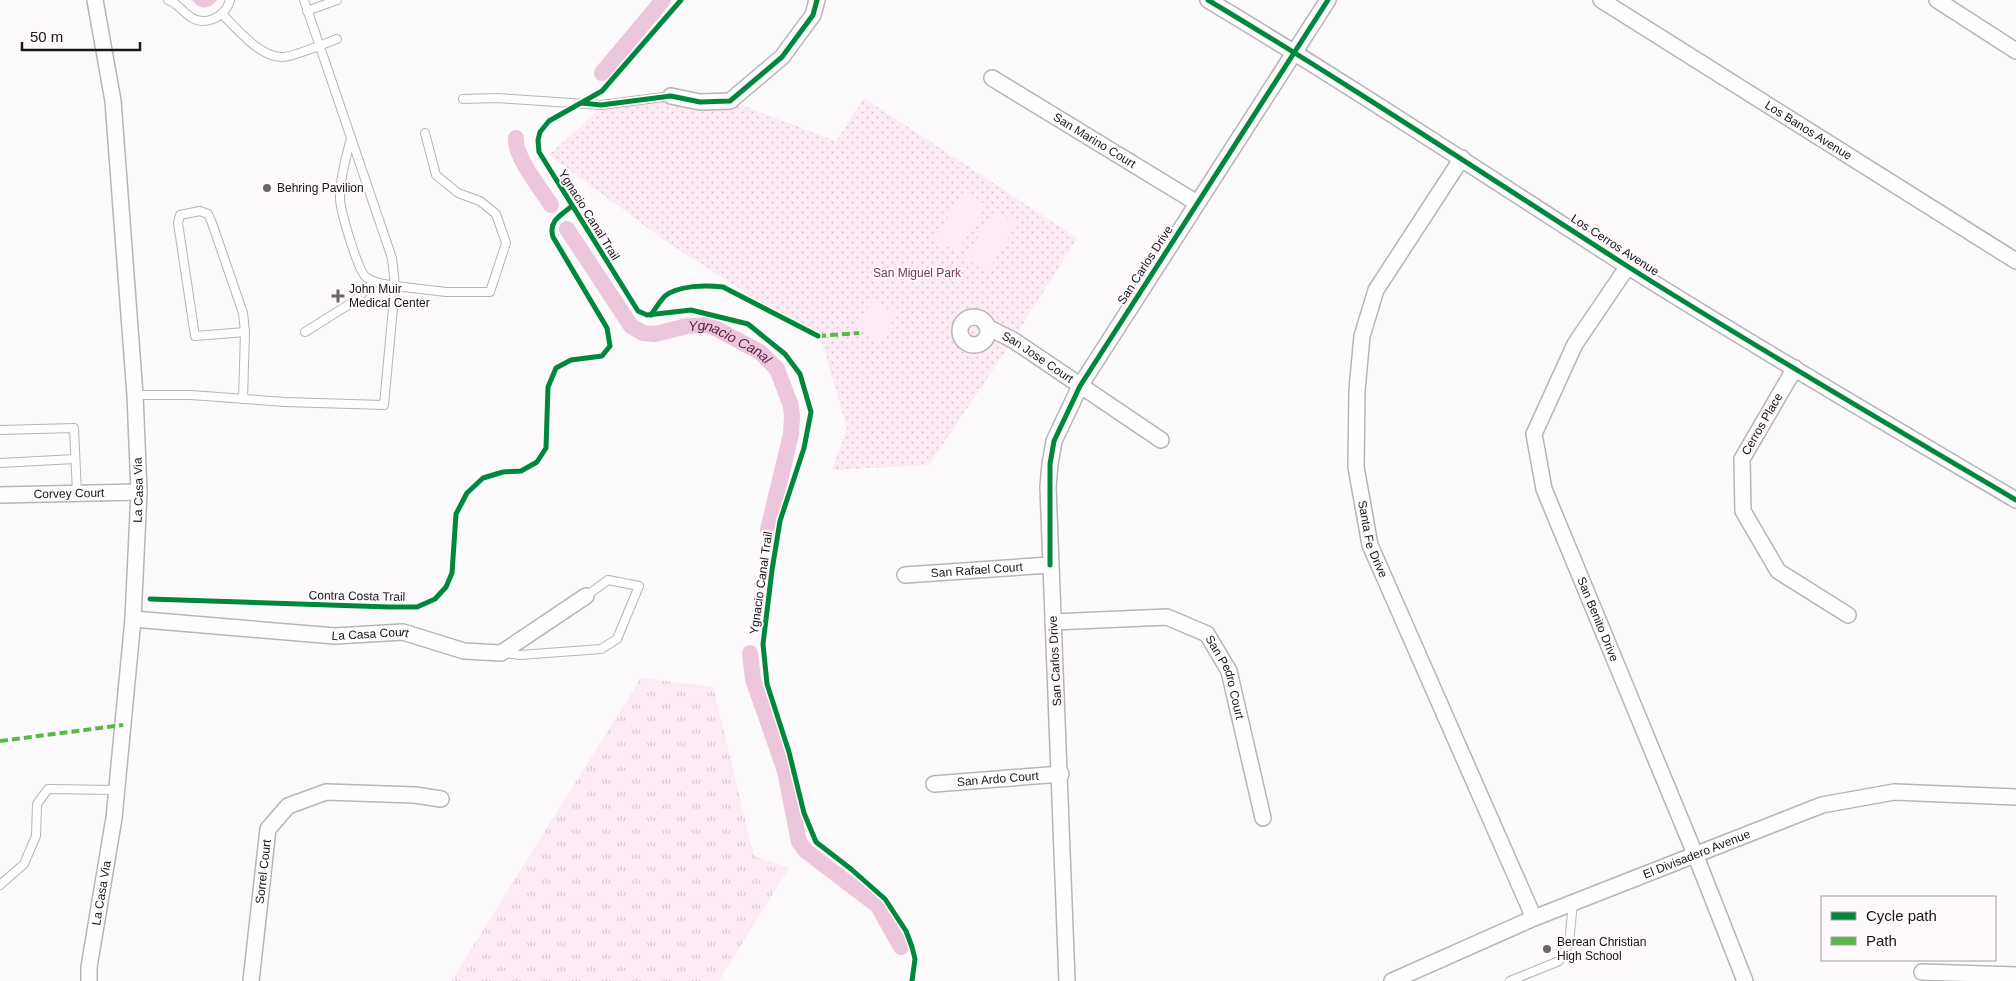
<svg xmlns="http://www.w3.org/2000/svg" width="2016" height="981" font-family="Helvetica,sans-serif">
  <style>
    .grass { fill: url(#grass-tufts) }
    .park { fill: url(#park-dots) }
    .pitch { fill: #fcebf4 }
    .water { fill: #ecc6da }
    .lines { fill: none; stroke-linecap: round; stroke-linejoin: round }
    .canal { stroke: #ecc6da; stroke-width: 16 }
    .lane-casing { stroke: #b7b5b6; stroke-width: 10 }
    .street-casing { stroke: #b7b5b6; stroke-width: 18 }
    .lane { stroke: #fffeff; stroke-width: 8 }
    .street { stroke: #fffeff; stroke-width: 15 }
    .quiet { stroke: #58b947; stroke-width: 4; stroke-dasharray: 8 4; stroke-linecap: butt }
    .cycleway-casing { stroke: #fef9fc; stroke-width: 8 }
    .cycleway { stroke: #00873e; stroke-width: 5 }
    .poi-dot { fill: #686667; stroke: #fef9fc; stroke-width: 2 }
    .labels { text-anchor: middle; stroke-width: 4; stroke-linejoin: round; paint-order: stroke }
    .street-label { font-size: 12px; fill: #181617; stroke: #fef9fc }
    .poi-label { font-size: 12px; fill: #181617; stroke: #fef9fc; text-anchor: start }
    .park-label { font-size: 12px; fill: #76375b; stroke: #fef9fc }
    .water-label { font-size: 14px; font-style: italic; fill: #5c1f44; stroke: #fef9fc }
  </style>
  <defs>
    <pattern id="grass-tufts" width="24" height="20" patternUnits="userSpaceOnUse" patternTransform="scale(1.25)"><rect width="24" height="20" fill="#fcebf4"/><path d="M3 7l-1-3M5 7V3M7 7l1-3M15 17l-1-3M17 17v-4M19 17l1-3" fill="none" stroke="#d7c9d0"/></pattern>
    <pattern id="park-dots" width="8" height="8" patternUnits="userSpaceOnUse" patternTransform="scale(1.25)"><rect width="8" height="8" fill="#fcebf4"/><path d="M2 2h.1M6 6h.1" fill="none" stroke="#d7c9d0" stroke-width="1.8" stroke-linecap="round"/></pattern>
  </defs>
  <rect width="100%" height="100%" fill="#fdfafc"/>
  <path class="grass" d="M641 678 713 687 754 856 789 868 719 981H451Z"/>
  <path class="park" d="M864 98 1077 238 1013 340 929 465 832 470 847 429 822 342 667 242 549 155 579 128 602 105 638 99 730 101 836 141Z"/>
  <g class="pitch">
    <path d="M964 191 986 205 957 252 935 239Z"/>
    <path d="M995 210 1017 223 988 271 966 258Z"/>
    <path d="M873 300 897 315 879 343 855 326Z"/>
  </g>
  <path class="water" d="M192 0H217C210 10 199 10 192 0Z"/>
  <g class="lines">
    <g class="canal">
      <path d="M602 73 663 0"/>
      <path d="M516 138C514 156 541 189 551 205"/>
      <path id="s1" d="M567 229 631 326 643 333 655 334 687 326 706 325 713 327 760 352 777 369 791 406 792 417 791 434 768 530"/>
      <path d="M750 653 753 679 785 771 799 842 806 851 878 906 901 947"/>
    </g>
    <g class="lane-casing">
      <g id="lane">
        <path d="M168 0C177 3 181 10 188 15 203 28 225 18 230 0"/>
        <path d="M304 0 392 258 395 286C386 284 374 284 366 277 358 271 340 210 340 198 340 178 346 158 351 138"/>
        <path d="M307 11 337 0"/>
        <path d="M222 14C236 28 260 57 281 57 291 58 326 43 337 39"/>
        <path d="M463 99 497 98 601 105 671 96"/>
        <path d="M305 332 353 302 374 282"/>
        <path d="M135 395H191L285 402 384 405 395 286 446 292H490L506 243 496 214 480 201 458 193 436 175 425 133"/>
        <path d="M243 399 245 332 243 313 212 223 208 214 200 211 180 215 178 223 195 336 245 332"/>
        <path d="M0 430 74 428 77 493"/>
        <path d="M0 463 75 459"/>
        <path d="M503 653 520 655 601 649 617 639 639 586 608 580 586 596"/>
        <path d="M0 885 24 864 36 836 37 804 48 789 116 790"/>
        <path d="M1510 981 1559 961 1569 944 1573 902"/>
      </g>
    </g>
    <g class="street-casing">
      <g id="street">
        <path d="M1208 0C1350 85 1488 177 1627 266 1755 347 1886 423 2016 500"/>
        <path id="s2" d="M1601 0 2016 261"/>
        <path d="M1937 0 2016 51"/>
        <path id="s3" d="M992 78 1197 203"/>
        <path d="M671 96 700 102 730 101 782 57 813 15 817 0"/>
        <path id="s4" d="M1462 158 1376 290 1362 336 1357 390 1356 467 1370 545 1534 918"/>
        <path id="s5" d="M1628 266 1575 344 1534 434 1544 489 1695 854 1745 981"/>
        <circle cx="974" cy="331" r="14"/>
        <path id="s6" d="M987 327 1013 340 1161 440"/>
        <path d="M1795 368 1742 459 1743 511 1778 571 1848 615"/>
        <path id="s7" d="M0 495 139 492"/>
        <path id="s8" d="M905 575 1050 565"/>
        <path id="s9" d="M133 619 335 636 403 632 464 651 501 653 586 596"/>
        <path id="s10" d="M1053 622 1167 617 1207 634 1229 671 1263 818"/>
        <path id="s11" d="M934 784 1061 774"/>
        <path d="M1922 972 2016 975"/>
        <path id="s12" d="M89 981V967L114 818 133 619 139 492 135 395 113 101 95 0"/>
        <path id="s13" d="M251 981 268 829 288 806 326 792 415 795 441 799"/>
        <path d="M1067 981 1048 487 1050 464 1054 441 1080 386 1328 0"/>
        <path id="s14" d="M1392 981 1534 918 1822 805 1894 792 2016 797"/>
      </g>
    </g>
    <use href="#lane" class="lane"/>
    <use href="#street" class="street"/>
    <g class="quiet">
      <path d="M818 336 859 333"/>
      <path d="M0 741 123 725"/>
    </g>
    <g class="cycleway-casing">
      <g id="cycleway">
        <path d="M681 0 602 91 549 121 540 132 538 140 539 152 638 311 647 315 691 310 748 324 785 354 800 374 811 412 804 448 780 521 772 570 763 644 767 684 789 752 804 813 816 842 851 869 885 899 906 931 912 947 915 959 912 981"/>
        <path d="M1208 0C1350 85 1488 177 1627 266 1755 347 1886 423 2016 500"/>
        <path d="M582 103 601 105 671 96 700 102 730 101 782 57 813 15 817 0"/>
        <path d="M651 315C655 309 660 301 665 296 679 285 706 285 723 287L818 336"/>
        <path d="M1050 565V464L1054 441 1080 386 1328 0"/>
        <path d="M150 599 389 607H417L435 599 446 587 452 573 456 514 467 493 483 478 503 472 521 471 537 462 546 448 548 387 556 368 571 360 602 356 610 346 607 328 553 237C548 221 561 215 572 206"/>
      </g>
    </g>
    <use href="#cycleway" class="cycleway"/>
  </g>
  <g class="poi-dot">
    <circle cx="267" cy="188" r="5"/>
    <path d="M335.5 288.5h5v5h5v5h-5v5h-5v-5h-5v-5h5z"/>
    <circle cx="1547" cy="949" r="5"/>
  </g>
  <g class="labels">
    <g class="street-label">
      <text dy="4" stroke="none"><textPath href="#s2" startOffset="245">Los Banos Avenue</textPath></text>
      <text dy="4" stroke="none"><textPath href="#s3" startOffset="120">San Marino Court</textPath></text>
      <text transform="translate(589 215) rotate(58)" y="4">Ygnacio Canal Trail</text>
      <text transform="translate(1615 245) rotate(33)" y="4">Los Cerros Avenue</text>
      <text transform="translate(1145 265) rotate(-57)" y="4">San Carlos Drive</text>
      <text dy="4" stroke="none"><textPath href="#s6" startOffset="59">San Jose Court</textPath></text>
      <text transform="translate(1762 424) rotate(-60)" y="4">Cerros Place</text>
      <text dy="4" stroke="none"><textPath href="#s12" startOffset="494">La Casa Via</textPath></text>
      <text dy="4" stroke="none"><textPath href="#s7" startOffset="69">Corvey Court</textPath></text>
      <text dy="4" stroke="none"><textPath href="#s4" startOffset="411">Santa Fe Drive</textPath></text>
      <text dy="4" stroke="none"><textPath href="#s8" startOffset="72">San Rafael Court</textPath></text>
      <text transform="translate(761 583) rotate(-82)" y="4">Ygnacio Canal Trail</text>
      <text transform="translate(357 596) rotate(1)" y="4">Contra Costa Trail</text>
      <text dy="4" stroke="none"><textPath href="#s5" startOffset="390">San Benito Drive</textPath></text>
      <text dy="4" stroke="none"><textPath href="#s9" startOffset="238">La Casa Court</textPath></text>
      <text transform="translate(1055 661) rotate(-93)" y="4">San Carlos Drive</text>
      <text dy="4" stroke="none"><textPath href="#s10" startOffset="205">San Pedro Court</textPath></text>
      <text dy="4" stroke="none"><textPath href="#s11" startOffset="64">San Ardo Court</textPath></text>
      <text dy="4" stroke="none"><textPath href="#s14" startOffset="330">El Divisadero Avenue</textPath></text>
      <text dy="4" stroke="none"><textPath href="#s13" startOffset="110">Sorrel Court</textPath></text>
      <text dy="4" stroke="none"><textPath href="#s12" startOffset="89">La Casa Via</textPath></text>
    </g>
    <g class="poi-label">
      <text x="277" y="192">Behring Pavilion</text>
      <text x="349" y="293">John Muir<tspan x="349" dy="14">Medical Center</tspan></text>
      <text x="1557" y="946">Berean Christian<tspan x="1557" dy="14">High School</tspan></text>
    </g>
    <g class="park-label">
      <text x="917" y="277">San Miguel Park</text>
    </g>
    <g class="water-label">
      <text dy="5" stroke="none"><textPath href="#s1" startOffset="222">Ygnacio Canal</textPath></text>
    </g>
  </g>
  <rect x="1821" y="896" width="175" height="65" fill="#fef9fc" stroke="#a29ea0"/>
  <rect x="1831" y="912" width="25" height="8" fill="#00873e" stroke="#a29ea0"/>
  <text x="1866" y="921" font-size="15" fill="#181617">Cycle path</text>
  <rect x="1831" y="937" width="25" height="8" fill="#58b947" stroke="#a29ea0"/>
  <text x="1866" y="946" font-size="15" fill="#181617">Path</text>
  <path d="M22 42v8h118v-8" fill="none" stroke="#181617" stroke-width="2.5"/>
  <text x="30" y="42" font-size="15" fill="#181617" stroke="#fef9fc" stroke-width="4" paint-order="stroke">50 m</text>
</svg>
